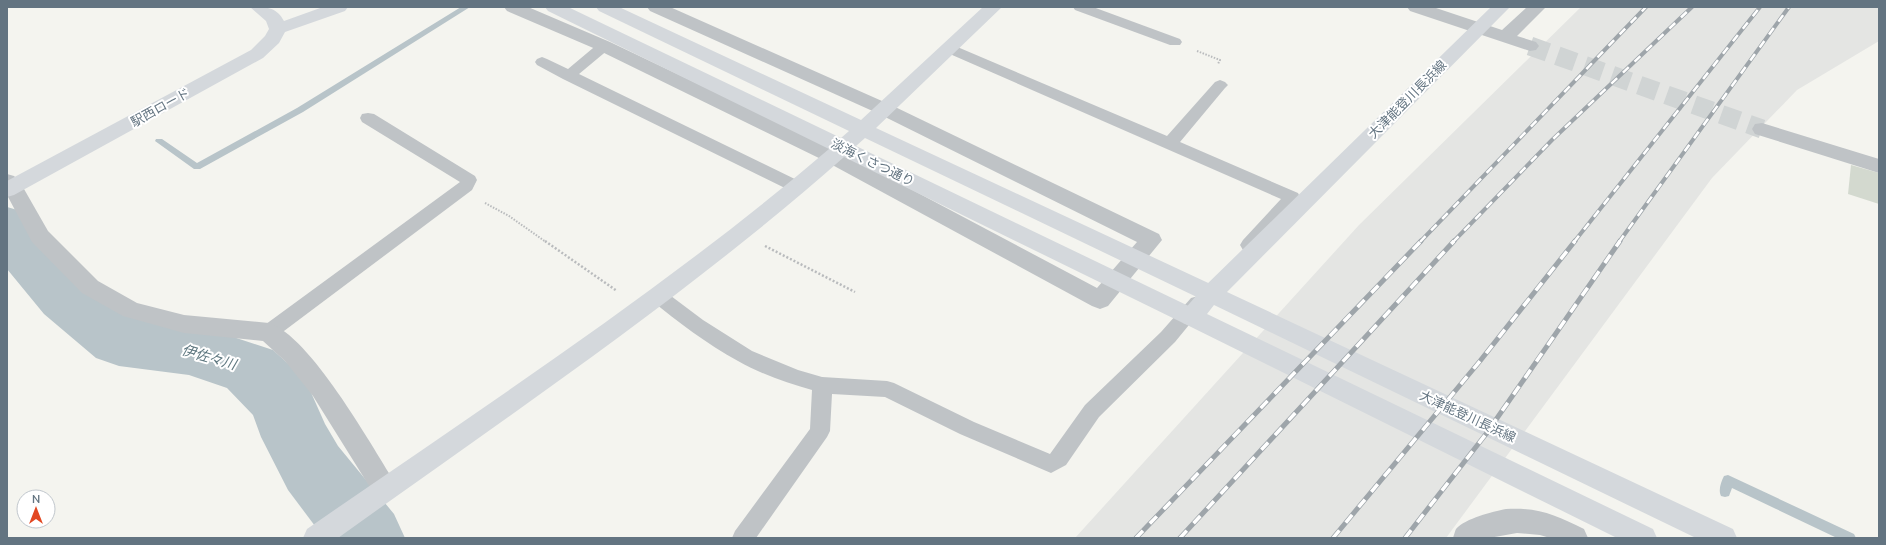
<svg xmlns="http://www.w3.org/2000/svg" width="1886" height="545" font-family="'Nunito Sans','Noto Sans JP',sans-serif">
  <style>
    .built { fill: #e4e5e3 }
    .green { fill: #d3d9cf }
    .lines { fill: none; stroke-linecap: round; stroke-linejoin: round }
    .stream { fill: #b8c4c9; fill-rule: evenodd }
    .river { fill: #b8c4c9; fill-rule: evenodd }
    .street-tunnel { stroke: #d0d4d4; stroke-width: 19; stroke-dasharray: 19 10; stroke-linecap: butt }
    .path-far1 { stroke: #b9bbbd; stroke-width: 2; stroke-dasharray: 1.5 1.5; stroke-linecap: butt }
    .path { stroke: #b9bbbd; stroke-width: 2.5; stroke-dasharray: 2 2; stroke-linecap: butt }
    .lane { fill: #bfc3c6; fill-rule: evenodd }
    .street { fill: #bfc3c6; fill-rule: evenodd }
    .secondary { fill: #d4d8dc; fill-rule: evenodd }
    .primary { fill: #d4d8dc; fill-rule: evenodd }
    .rail-far1-casing { stroke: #9ea5aa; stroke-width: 4 }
    .rail-casing { stroke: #9ea5aa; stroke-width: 5 }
    .rail-far1 { stroke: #fff; stroke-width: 2.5; stroke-dasharray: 8; stroke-linecap: butt }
    .rail { stroke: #fff; stroke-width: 3.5; stroke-dasharray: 10; stroke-linecap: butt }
    .labels { text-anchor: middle; stroke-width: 4; stroke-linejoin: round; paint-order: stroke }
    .street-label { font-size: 13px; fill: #637481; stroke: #fff }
    .water-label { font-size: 14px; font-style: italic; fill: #5e777f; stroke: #fff }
  </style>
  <rect width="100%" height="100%" fill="#f4f4ef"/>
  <path class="built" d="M1581 7H1879V41L1797 90 1712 178 1446 538H1075L1359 225Z"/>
  <path class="green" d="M1851 165 1879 173V204L1848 194Z"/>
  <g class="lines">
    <g class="stream">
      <path d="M461 7H470L303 112 200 169H194L155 141 156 139H162L197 163 297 108Z"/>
      <path d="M1728 475 1854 534 1856 538H1837L1732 488 1729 496 1725 497 1721 496C1718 490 1721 482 1724 476Z"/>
    </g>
    <path class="river" d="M7 207 28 213 88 280 134 316 191 323 273 350 305 379 325 424 338 446 394 514 405 538H324L288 490 261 437 253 415 227 388 189 375 119 366 96 358 44 314 7 269Z"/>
    <path class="street-tunnel" d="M1530 46 1762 129"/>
    <g class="path-far1">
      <path d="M1197 51 1220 60 1218 64"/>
      <path d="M485 203 509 216 546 242"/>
    </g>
    <g class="path">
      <path d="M545 241 617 291"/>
      <path d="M765 246 855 292"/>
    </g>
    <g class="lane">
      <path d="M1073 7H1093L1180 39 1182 42 1180 45H1170L1075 10Z"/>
      <path d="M604 42 609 43 611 46 609 49 579 74 803 183 805 187 803 191 797 193 791 191 563 79 537 65 535 62 537 59 542 57 547 59 568 69 599 43Z"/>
      <path d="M948 43 1167 136 1215 82 1220 80 1225 82 1228 85 1225 88 1180 142 1298 193 1300 197 1255 250 1249 251 1243 250 1240 245 1243 240 1281 199 943 51 941 48 943 45Z"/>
      <path d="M368 113 374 114 475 176 477 180 472 190 276 337 269 339 262 337 260 332 262 327 460 182 362 122 360 118 362 114Z"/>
      <path d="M657 288 663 290 703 320 752 351 798 370 822 377 887 381 894 383 974 422 1050 454 1085 405 1161 332 1191 298 1198 296 1205 298 1207 303 1175 342 1099 417 1066 465 1051 473 960 434 885 397 832 394 830 431 827 437 756 538H732L735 531 810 429 812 390C787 383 761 374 738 361 707 344 678 322 651 300L648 295 651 290Z"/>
    </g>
    <g class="street">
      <path d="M504 7H528L610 42 839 151 1097 288 1137 242 877 113 650 11 647 7H670L891 105 1159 234 1162 240 1108 306 1100 309 1092 306 825 161 598 50 507 11Z"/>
      <path d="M1407 7H1433L1502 30 1527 7H1546L1517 36 1536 42 1539 46 1536 50 1530 51 1410 11Z"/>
      <path d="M1762 123 1879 159V173L1755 134 1752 129 1755 124Z"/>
      <path d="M7 174 14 176 20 182 48 231 98 281 137 303 184 315 269 323C310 336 370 443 394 481L398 489 394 497 385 501 376 497 313 396 285 361 263 341 184 333 123 316 82 293 32 242 7 195Z"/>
      <path d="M1506 509C1538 507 1556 515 1584 529L1588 538H1550L1540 535 1517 533 1489 538H1453C1454 535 1455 531 1456 529 1466 518 1492 512 1506 509Z"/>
    </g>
    <g class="secondary">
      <path d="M250 7C265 7 276 6 284 21L323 7H348L345 11 285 32 279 43 263 58 14 195 7 197V181L251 50 265 36 269 29 266 21Z"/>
      <path d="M545 7H568L841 138 849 131 599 11 596 7H619L861 120 983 7H1002L876 128 1219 288 1222 294 1219 300 1211 303 1203 300 865 138 856 146 1199 311 1202 317 1199 323 1191 326 1183 323 844 157C686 297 509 415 338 538H303L307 529C483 407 665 289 829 149L548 11Z"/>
    </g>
    <path class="primary" d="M1491 7H1510L1227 292 1733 529 1737 538H1696L1214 305 1207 314 1653 529 1657 538H1617L1183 323 1180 317 1183 311 1203 288Z"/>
    <g class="rail-far1-casing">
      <g id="rail-far1">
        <path d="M1420 242 1646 7"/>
        <path d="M1453 242 1552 140 1692 7"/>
        <path d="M1574 242 1760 7"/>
        <path d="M1619 242 1789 7"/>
      </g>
    </g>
    <g class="rail-casing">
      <g id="rail">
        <path d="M1136 538 1421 241"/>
        <path d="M1180 538 1454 241"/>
        <path d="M1333 538 1480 361 1575 241"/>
        <path d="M1405 538 1486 434 1620 241"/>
      </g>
    </g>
    <use href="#rail-far1" class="rail-far1"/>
    <use href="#rail" class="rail"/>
  </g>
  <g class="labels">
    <g class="street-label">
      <text transform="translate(1407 99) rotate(-45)" y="5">大津能登川長浜線</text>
      <text transform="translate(160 107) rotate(-29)" y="5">駅西ロード</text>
      <text transform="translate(873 162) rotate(26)" y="5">淡海くさつ通り</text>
      <text transform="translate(1468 416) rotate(25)" y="5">大津能登川長浜線</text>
    </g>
    <g class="water-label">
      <text transform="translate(209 357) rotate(16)" y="5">伊佐々川</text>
    </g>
  </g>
  <rect width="1886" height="545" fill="none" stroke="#637481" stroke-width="16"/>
  <g transform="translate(36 509)"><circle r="19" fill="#ffffff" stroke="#c1c7cd"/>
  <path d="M0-3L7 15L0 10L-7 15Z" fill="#e24721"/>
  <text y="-6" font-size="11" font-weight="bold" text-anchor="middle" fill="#637481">N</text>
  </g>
</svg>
